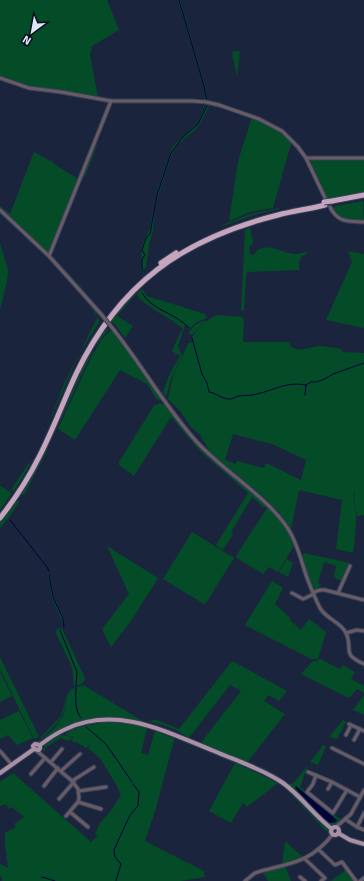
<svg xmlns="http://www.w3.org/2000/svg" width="364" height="881" font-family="Signika,sans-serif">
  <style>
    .green { fill: #044b28; fill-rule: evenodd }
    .water { fill: #000337 }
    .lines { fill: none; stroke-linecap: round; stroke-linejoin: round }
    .stream { stroke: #000337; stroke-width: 1 }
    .minor-casing { stroke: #354057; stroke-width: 5 }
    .major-casing { stroke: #354057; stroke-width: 6 }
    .highway-casing { stroke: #354057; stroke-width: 7 }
    .minor { stroke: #685b65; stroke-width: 3 }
    .major { stroke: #aa90a4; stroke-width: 4 }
    .highway { stroke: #c4a5bd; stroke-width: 5 }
    .minor-bridge-casing { stroke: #354057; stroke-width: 5; stroke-linecap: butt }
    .highway-bridge-casing { stroke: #354057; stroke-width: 7; stroke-linecap: butt }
    .minor-bridge { stroke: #685b65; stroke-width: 3 }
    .highway-bridge { stroke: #c4a5bd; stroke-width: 5 }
  </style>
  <rect width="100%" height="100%" fill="#1a253d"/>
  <g class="green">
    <path d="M0 0H107L119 30 92 46 90 54 98 98 29 87 0 77Z"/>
    <path d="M178 0H180L205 86 208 102H206L204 86Z"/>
    <path d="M233 51H240L237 77 232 54Z"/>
    <path d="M207 104H210L202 120 196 129 177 145 171 156 159 193 155 207 153 231 149 244 146 267 141 271 142 245 150 228 157 192 172 148 179 140 197 124Z"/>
    <path d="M252 117 274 126 292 140 273 208 250 212 229 221 238 161Z"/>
    <path d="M95 144 97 145 85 177 82 172Z"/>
    <path d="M34 152 54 163V164L75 177 77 180 48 253 0 209V206L10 214Z"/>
    <path d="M309 158H364V193L327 199 308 160Z"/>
    <path d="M363 201 364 222 339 218 332 208 336 206Z"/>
    <path d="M280 208 279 209 254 215 223 226 222 225 250 214Z"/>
    <path d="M1 213 48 257 97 311V314L95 313C78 287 51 261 28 240 20 231 11 221 1 215Z"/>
    <path d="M250 228 253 241 252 245 249 246 250 254 253 255C265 238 282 255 298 254 301 254 304 252 307 252V254C299 256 299 262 299 270L247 272 246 277 244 310 241 311 245 230Z"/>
    <path d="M0 243 8 270 7 281 0 310Z"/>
    <path d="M348 251 364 254V328L326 320 352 262Z"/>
    <path d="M59 263 92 300 58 264Z"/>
    <path d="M148 279 149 281 141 288 117 316 133 326 125 338 114 323 110 320 123 304Z"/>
    <path d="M141 290H143L147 296 205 314 207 318 197 322 189 329 188 327 182 322 185 325 178 346 182 356 171 379 167 394 166 396 163 393 169 375 180 356 172 351 180 333 183 329C169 316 149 310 137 295Z"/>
    <path d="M217 315 243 317 244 320 243 342H289C292 356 312 346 319 346 326 346 334 348 341 349L343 352 364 353V515L357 516 354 498 355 489C351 498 356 504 356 514 356 527 355 540 353 553L336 549 342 500 299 490 291 529C273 499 241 480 216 458L210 452 200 435 191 427 180 411 168 399 173 376 189 342 191 343 193 340 192 337C198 329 207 319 217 315ZM233 434 272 444 306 460 301 480 266 463 264 468 237 461 236 464 225 460Z"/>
    <path d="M97 318 99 319V323L79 354 43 436 64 384Z"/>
    <path d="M203 321H206L192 335 188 333 195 325Z"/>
    <path d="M107 328 108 330 94 348 52 439 85 362 92 348Z"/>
    <path d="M110 331 113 332 119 339 162 400 160 401 158 399 157 400 147 384 120 370 75 440 58 429 92 356 102 339Z"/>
    <path d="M159 403 165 405 180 424 203 450 266 505 264 508 252 497 231 532 233 534 223 550 216 545 248 493 200 451 171 417 134 476 119 465V462L155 404 156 405Z"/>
    <path d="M46 449H48L24 495 21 494 32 477Z"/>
    <path d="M29 463 30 464C25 474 19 483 13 492L12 488Z"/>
    <path d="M0 486 12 493 0 510Z"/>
    <path d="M17 501H20L10 516 0 528V523Z"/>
    <path d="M267 508C278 513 290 533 295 544L278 572 269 567 263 574 237 558 236 556Z"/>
    <path d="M192 532 234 558 206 603 204 604 163 579Z"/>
    <path d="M107 546 158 578 133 618 111 647 102 629 129 594Z"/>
    <path d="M304 553 350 563 343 581 336 579 334 576 336 566 324 562 318 583 321 584 318 589H314L306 571 302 556Z"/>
    <path d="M287 559 293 563 288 577 279 572Z"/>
    <path d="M50 573 53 595 65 622 63 623 52 598 48 574Z"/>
    <path d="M272 581 283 588 275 604 290 618V620L301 630 309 619 326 632 318 659H311L245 625Z"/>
    <path d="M59 628H61L63 631 85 678 83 683 74 687 72 667 55 631Z"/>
    <path d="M0 657 39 737 34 739 0 669Z"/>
    <path d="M320 659 340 669 343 665 355 672 351 679 364 686V693L357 689 349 698 301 674 312 662Z"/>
    <path d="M232 661 287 691 279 701 268 695 264 701 285 714 246 764 200 744 241 691 230 685 188 739C183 730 158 723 147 721L157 720 179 729Z"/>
    <path d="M0 672 12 696 0 702Z"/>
    <path d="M83 685 146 723 126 718 109 717 89 720 41 742H37L38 741C46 739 63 720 65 711 67 705 65 697 69 692 72 688 78 687 83 685Z"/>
    <path d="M364 695V715L353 710Z"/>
    <path d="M66 698C66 718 56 724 42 738L39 739 61 716Z"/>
    <path d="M19 711 33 738 17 745 8 735 0 739V720Z"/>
    <path d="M343 720 346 722 337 739 329 737Z"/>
    <path d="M106 722 128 723 147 728 141 753 148 755 155 731 175 739 174 740 156 808 145 841 204 871 205 877 181 881H2V878L0 876V864L8 868 5 844V833L16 827 14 824 24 817 12 807 9 809 6 804 0 806V782L13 773 91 842 98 836 95 834 100 823 110 812 117 815H118L110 812 121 795 117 786 123 785 117 786 100 758 88 748 91 744 86 748 78 743 71 741 74 736H68L73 737 69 741 61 738 45 748V751H43C44 742 55 739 61 735L68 736 65 734C78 725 92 725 106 722Z"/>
    <path d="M323 745 326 746 318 765 310 762Z"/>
    <path d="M235 763 266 777 278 783 247 807 243 803 231 823 209 811Z"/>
    <path d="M308 765 300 787 341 820C337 825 332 827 327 832L285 788 287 785 294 783Z"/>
    <path d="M285 841 304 858 282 864Z"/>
    <path d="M285 866 291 881H268L262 872Z"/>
    <path d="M347 869 355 881H331Z"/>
  </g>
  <path class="water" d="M296 786 337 820 336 822 330 823 323 819 295 788Z"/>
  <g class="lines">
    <g class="stream">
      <path d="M179 0 204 86 207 101"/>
      <path d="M142 270V259L145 255 142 250C144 245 145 237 150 234L157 195 171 153 181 139 198 124 207 106"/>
      <path d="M142 293C151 310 176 313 189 328"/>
      <path d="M192 338 202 374 207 383 209 392C217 393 221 399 229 399 233 399 235 397 238 396 244 395 251 396 257 394 274 390 288 381 306 385"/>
      <path d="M305 395 306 385 311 382H316L325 379 333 374 364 363"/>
      <path d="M10 520 47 567 49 571"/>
      <path d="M49 574 53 597 63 619 64 627"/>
      <path d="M60 630 77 672 76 686"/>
      <path d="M76 688C76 698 74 709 81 718"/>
      <path d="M86 727 106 744 132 782"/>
      <path d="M42 877 55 881"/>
      <path d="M116 881 121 864 115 857 114 850 130 815 138 806 139 792 133 784"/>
    </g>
    <g class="minor-casing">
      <g id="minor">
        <path d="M0 78 29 88 61 92 111 101H192L206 102 219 105 259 119 282 131 298 147 306 158 326 200"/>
        <path d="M306 158H364"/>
        <path d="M330 207C338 223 348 221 364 222"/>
        <path d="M0 210 49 256 101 314"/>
        <path d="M49 256 111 101"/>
        <path d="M110 325C141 363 164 406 197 442 225 473 269 497 290 532 298 546 301 560 306 575 310 586 315 598 320 608 326 619 341 622 346 633 354 650 340 653 364 664"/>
        <path d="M314 592 320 590H325L364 600"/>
        <path d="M292 593 303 599 314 594"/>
        <path d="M338 593 350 566"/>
        <path d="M346 633 357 630 364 631"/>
        <path d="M349 724 364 731"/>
        <path d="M346 735 351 725"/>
        <path d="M354 740 360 729"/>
        <path d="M332 748 364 764"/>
        <path d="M0 751 12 765"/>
        <path d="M37 751 72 781 78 789 79 798 78 802 66 816"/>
        <path d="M51 762 62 749"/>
        <path d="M61 771 80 754"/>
        <path d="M308 772 332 782 360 797"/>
        <path d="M31 774 45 758"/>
        <path d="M316 775 313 784 307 792 333 813 347 790"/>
        <path d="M72 781 94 767"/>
        <path d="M44 786 58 768"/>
        <path d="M328 789 332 782"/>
        <path d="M79 791 106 787"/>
        <path d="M59 799 74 782"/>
        <path d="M78 802 101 809"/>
        <path d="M70 812 88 827"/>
        <path d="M345 819 357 827 364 813"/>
        <path d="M336 827 351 814 364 790"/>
        <path d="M357 827 364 830"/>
        <path d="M318 849 335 865 342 862 356 881"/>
        <path d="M305 859 325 878 321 881"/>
        <path d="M300 877 305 881"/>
        <path d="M245 881 255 873 261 871C292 863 311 862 333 834"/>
        <path d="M360 881 364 878"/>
      </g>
    </g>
    <g class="major-casing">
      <g id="major">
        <path d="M34 749 33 746 35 744 40 745C48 739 56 733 66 729 117 705 166 732 214 751 237 761 263 769 283 783 301 796 314 815 332 829"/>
        <path d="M34 749 39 750 40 748V745"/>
        <path d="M0 773 34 749"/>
        <circle cx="335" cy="831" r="4"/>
        <path d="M338 833 350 840 364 844"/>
      </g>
    </g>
    <g class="highway-casing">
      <g id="highway">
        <path d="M332 201 364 195"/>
        <path d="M161 263 176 253"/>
        <path d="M0 518C15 499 28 479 39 457 53 430 63 402 76 374 119 284 182 239 278 215 293 211 309 209 325 205"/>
      </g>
    </g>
    <use href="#minor" class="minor"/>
    <use href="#major" class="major"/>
    <use href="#highway" class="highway"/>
    <g class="minor-bridge-casing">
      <path id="minor-bridge" d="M101 314 110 325"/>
    </g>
    <g class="highway-bridge-casing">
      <path id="highway-bridge" d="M324 202 332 201"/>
    </g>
    <use href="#minor-bridge" class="minor-bridge"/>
    <use href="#highway-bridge" class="highway-bridge"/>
  </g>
  <g transform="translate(32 32) rotate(212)" stroke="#090e19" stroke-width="3" paint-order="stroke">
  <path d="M0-3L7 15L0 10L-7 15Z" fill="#dee6f7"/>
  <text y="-6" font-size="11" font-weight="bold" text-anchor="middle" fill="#dee6f7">N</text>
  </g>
</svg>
